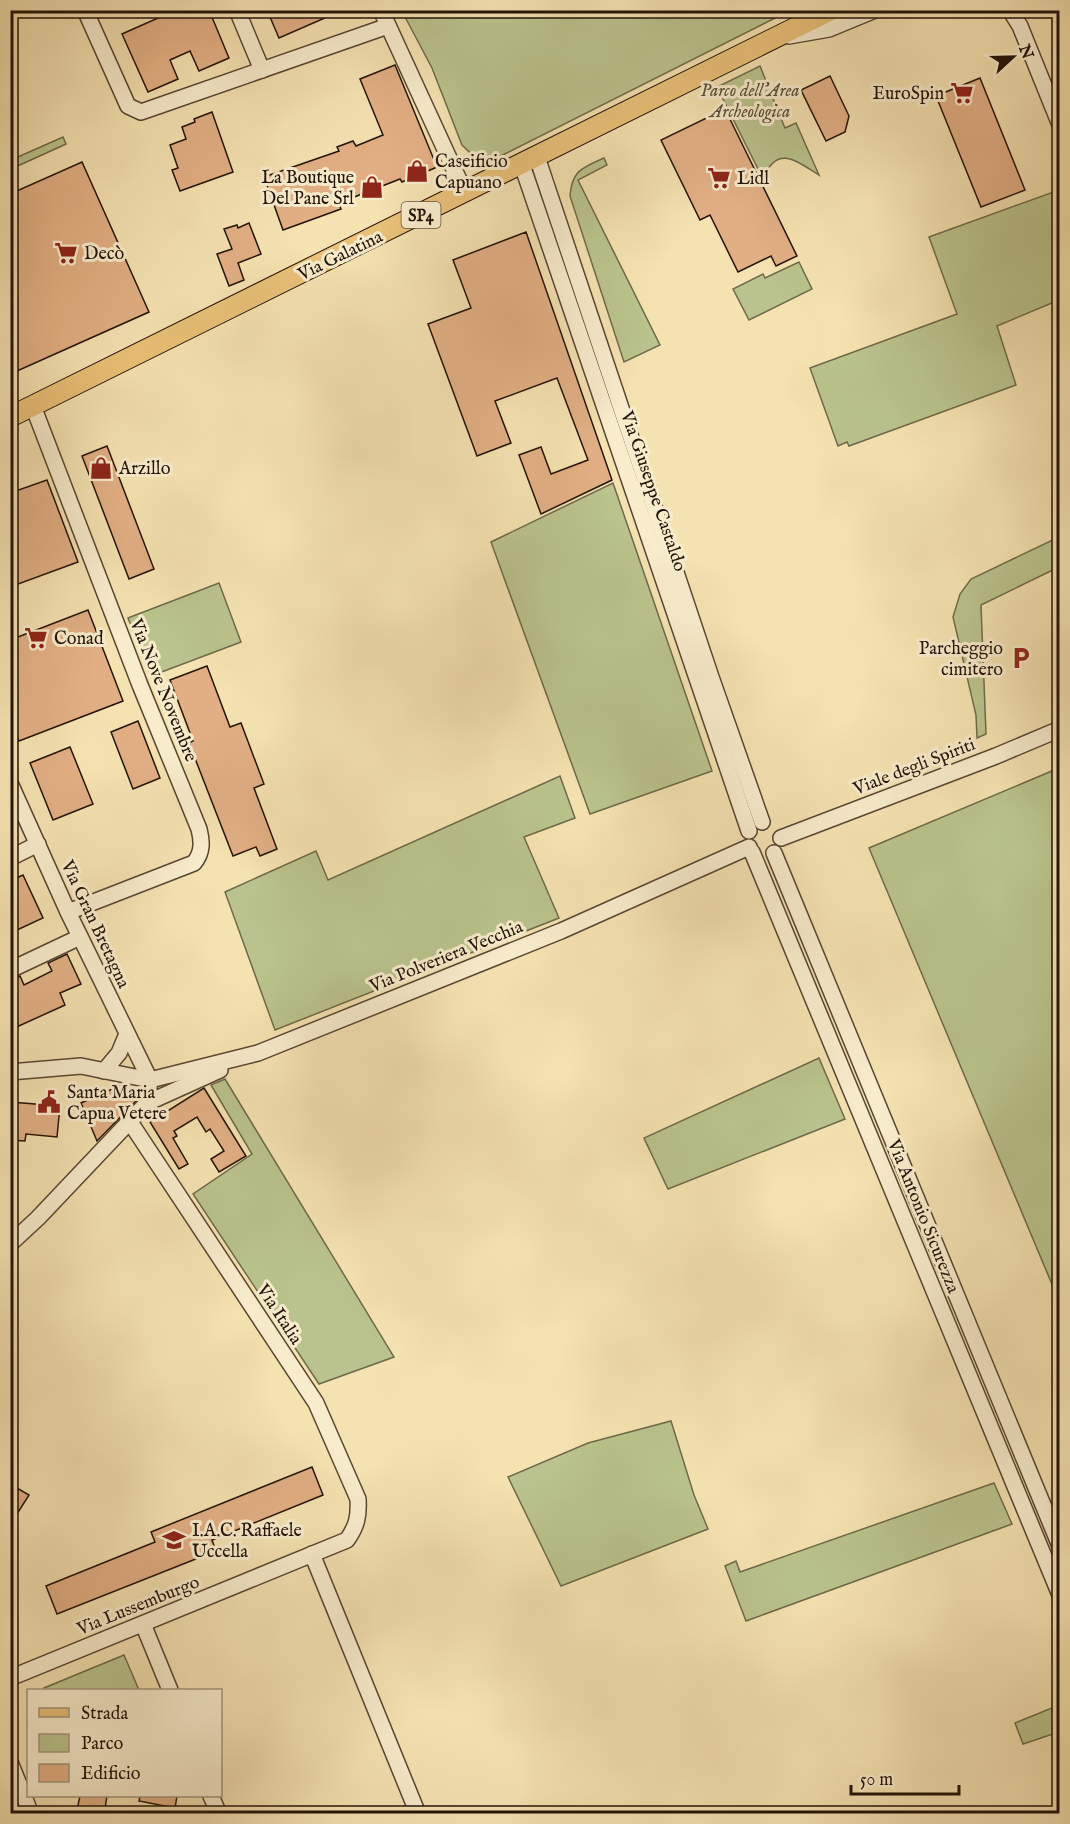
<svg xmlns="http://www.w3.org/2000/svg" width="1070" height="1824" font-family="'IM FELL English',serif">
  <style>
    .green { fill: #bac38d; stroke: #6e6a4a; stroke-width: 1.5 }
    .building { fill: #e2af84; stroke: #221207; stroke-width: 1.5 }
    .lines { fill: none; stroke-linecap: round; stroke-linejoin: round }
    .minor-casing { stroke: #574632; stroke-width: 18 }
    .major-casing { stroke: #221207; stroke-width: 22 }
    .minor { stroke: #f8eccc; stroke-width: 15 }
    .major { stroke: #eac178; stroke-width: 20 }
    .labels { text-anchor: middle; stroke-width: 6; stroke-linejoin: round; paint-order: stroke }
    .shield { fill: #f8eccc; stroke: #625342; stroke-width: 1.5 }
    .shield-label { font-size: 16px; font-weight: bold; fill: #221207 }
    .park-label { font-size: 18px; font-style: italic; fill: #575036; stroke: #f8eccc }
    .poi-label { font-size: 18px; fill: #221207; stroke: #f8eccc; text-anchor: start }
    .street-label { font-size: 18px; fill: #221207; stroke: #f8eccc }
  </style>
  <rect width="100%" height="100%" fill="#f5e2b1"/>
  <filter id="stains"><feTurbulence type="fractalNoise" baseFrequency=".00333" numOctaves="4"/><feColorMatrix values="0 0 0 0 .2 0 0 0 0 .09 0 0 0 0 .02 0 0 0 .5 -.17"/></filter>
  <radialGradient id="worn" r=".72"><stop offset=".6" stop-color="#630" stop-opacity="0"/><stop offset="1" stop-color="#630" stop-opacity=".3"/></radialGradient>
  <g class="green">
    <path d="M416 10H789V11L483 165 462 145 432 68 404 15Z"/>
    <path d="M760 66 785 128 796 123 819 175C796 161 777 144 763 179L717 87Z"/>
    <path d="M63 137 66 144 11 169V160Z"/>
    <path d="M604 158 607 165 578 180 660 345 624 362 570 196C572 170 582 168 604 158Z"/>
    <path d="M1059 190V300L997 326 1016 385 849 446 847 442 838 446 810 368 957 314 929 237Z"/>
    <path d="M799 262 812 289 749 320 733 289 763 274 765 278Z"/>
    <path d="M613 483 712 771 590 814 491 542Z"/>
    <path d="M1059 537V567L981 605 986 734 977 738 976 715 953 617 960 594 971 579Z"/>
    <path d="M219 583 241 642 151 676 128 618Z"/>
    <path d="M1059 768V1301L869 848Z"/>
    <path d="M560 776 575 818 524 837 559 918 275 1030 225 892 316 851 328 880Z"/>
    <path d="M819 1058 845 1119 668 1189 644 1138Z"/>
    <path d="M225 1079 394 1357 319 1384 193 1194 252 1154 211 1085Z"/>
    <path d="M671 1421 694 1495 708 1529 561 1586 508 1477 588 1443Z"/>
    <path d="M994 1483 1012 1524 746 1621 725 1566 736 1561 740 1572Z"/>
    <path d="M124 1655 139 1690H45L44 1688Z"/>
    <path d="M1059 1705V1732L1023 1744 1015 1723Z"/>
  </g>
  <g class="building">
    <path d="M176 10H209L229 58 199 71 190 51 170 60 178 79 148 92 122 34Z"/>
    <path d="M267 10H343L279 38Z"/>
    <path d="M395 65 437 167 402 182 400 179 339 203 341 209 283 230 264 177 339 151 337 147 353 141 356 146 383 135 360 79Z"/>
    <path d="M830 76 849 116 845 132 826 141 801 90Z"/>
    <path d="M980 78 1025 190 981 207 936 96Z"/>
    <path d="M725 109 797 256 776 266 771 256 738 272 710 215 700 220 661 140Z"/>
    <path d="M212 112 233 172 180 191 172 170 178 168 170 145 186 139 182 127 195 122 194 119Z"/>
    <path d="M82 162 149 312 17 371 10 357V194Z"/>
    <path d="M249 223 261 254 238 263 244 280 229 286 217 254 232 249 224 229 237 225 238 228Z"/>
    <path d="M526 232 612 480 541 514 519 455 541 447 551 474 588 460 557 378 495 401 511 443 477 456 428 324 471 308 453 260Z"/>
    <path d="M107 446 154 569 129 579 82 456Z"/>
    <path d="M47 480 78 562 10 587V493Z"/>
    <path d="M88 610 123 701 19 741 10 720V640Z"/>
    <path d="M207 666 230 727 241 723 264 784 254 788 277 849 260 856 256 847 233 856 189 743 193 741 170 680Z"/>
    <path d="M138 721 160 778 133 789 111 732Z"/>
    <path d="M70 747 93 804 53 820 30 763Z"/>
    <path d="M23 875 43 918 17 930 10 917V881Z"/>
    <path d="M67 954 81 984 60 993 65 1005 10 1030V980L20 976 24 985 52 971 48 963Z"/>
    <path d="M119 1086 138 1093V1099L97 1141 81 1103Z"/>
    <path d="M204 1088 246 1156 219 1172 211 1159 224 1151 210 1129 206 1132 197 1117 174 1131 177 1136 173 1138 188 1164 179 1169 150 1122Z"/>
    <path d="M10 1102 60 1106 57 1137 26 1134 25 1141 10 1140Z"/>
    <path d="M312 1467 323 1495 212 1540 216 1551 57 1614 46 1586 155 1542 151 1532Z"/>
    <path d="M10 1484 29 1495 10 1525Z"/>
    <path d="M80 1796H107L104 1814H76Z"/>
    <path d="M140 1796H177L175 1808 139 1801Z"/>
  </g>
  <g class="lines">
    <g class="minor-casing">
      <g id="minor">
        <path d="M85 10 128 106 141 112 388 26"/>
        <path d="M237 10 262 70"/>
        <path d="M381 10 465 193"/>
        <path d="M1010 10 1020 26 1060 125"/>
        <path d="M789 36 829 29 875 10"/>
        <path d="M537 157 711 677 762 822"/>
        <path d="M522 165 749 831"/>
        <path d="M33 406 140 685 199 829C202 841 203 852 194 863L68 912"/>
        <path d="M10 783 68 912 150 1080"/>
        <path d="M781 838 996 756 1060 729"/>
        <path d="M752 852 1060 1595"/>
        <path d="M774 853 1060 1546"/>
        <path d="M10 858 38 844"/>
        <path d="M10 970 80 937"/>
        <path d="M104 1071 119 1053 127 1034"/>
        <path d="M10 1072 81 1066 150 1080 258 1053 561 931 749 847"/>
        <path d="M147 1103 220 1070"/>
        <path d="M10 1244 38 1218 147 1103 150 1080"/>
        <path d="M312 1554 418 1814"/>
        <path d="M143 1624 170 1690"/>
        <path d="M10 1678 347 1540C357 1526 359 1516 358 1499L316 1403 130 1122"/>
        <path d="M10 1762 31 1814"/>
        <path d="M211 1796 219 1814"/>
      </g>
    </g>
    <g class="major-casing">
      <path id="major" d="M10 417 831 10"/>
    </g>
    <use href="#minor" class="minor"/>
    <use href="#major" class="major"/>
  </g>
  <defs>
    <g id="supermarket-bare" transform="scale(1.8)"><path d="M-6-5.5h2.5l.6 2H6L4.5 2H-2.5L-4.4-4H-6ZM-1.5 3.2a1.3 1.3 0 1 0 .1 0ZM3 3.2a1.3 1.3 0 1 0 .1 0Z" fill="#8f2418" stroke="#f8eccc" stroke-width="2.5" paint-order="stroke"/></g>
    <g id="shop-bare" transform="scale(1.8)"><path d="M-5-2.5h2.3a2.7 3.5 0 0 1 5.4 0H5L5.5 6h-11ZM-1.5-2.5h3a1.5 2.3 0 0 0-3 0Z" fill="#8f2418" stroke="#f8eccc" stroke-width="2.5" paint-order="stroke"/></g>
    <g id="parking-bare" transform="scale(1.8)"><path d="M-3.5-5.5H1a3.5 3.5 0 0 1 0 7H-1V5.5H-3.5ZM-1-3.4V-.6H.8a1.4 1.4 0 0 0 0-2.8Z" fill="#8f2418" stroke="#f8eccc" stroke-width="2.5" paint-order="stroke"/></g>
    <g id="civic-bare" transform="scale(1.8)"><path d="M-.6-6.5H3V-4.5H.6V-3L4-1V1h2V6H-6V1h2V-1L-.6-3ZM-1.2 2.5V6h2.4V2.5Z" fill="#8f2418" stroke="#f8eccc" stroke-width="2.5" paint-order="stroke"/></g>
    <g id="school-bare" transform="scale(1.8)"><path d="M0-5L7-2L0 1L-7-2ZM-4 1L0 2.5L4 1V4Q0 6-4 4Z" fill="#8f2418" stroke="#f8eccc" stroke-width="2.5" paint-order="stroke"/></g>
  </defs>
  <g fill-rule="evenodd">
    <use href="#supermarket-bare" x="962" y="93"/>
    <use href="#shop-bare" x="417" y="171"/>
    <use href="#supermarket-bare" x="719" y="178"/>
    <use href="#shop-bare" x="372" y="187"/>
    <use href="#supermarket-bare" x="66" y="253"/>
    <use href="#shop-bare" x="101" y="468"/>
    <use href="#supermarket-bare" x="36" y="638"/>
    <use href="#parking-bare" x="1021" y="658"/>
    <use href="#civic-bare" x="49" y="1102"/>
    <use href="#school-bare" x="174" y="1540"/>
  </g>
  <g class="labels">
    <rect class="shield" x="401.5" y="202" width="39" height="26" rx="4.5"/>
    <g class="shield-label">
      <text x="421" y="221">SP4</text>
    </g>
    <g class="park-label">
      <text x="750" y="96">Parco dell'Area<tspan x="750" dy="21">Archeologica</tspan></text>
    </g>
    <g class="poi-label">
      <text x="944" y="99" text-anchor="end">EuroSpin</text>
      <text x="435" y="167">Caseificio<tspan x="435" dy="21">Capuano</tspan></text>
      <text x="354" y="183" text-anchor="end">La Boutique<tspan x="354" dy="21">Del Pane Srl</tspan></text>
      <text x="737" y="184">Lidl</text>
      <text x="84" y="259">Decò</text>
      <text x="119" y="474">Arzillo</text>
      <text x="54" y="644">Conad</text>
      <text x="1003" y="654" text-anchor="end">Parcheggio<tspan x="1003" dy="21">cimitero</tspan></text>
      <text x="67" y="1098">Santa Maria<tspan x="67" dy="21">Capua Vetere</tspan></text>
      <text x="192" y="1536">I.A.C. Raffaele<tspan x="192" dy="21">Uccella</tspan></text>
    </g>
    <g class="street-label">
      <text transform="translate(340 255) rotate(-26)" y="6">Via Galatina</text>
      <text transform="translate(654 491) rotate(71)" y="6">Via Giuseppe Castaldo</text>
      <text transform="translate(164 690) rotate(68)" y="6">Via Nove Novembre</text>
      <text transform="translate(914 766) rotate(-21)" y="6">Viale degli Spiriti</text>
      <text transform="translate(96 924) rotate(65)" y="6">Via Gran Bretagna</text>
      <text transform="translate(446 956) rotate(-22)" y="6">Via Polveriera Vecchia</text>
      <text transform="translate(924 1216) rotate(68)" y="6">Via Antonio Sicurezza</text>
      <text transform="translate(280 1314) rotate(57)" y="6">Via Italia</text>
      <text transform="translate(138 1605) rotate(-22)" y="6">Via Lussemburgo</text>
    </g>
  </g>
  <rect width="1070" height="1824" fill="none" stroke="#f5e2b1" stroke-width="36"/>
  <rect x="12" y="12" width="1046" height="1800" fill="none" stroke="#221207" stroke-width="3"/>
  <rect x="18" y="18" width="1034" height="1788" fill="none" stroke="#221207" stroke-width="1.5"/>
  <rect x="27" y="1689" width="195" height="108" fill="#f8eccc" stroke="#a2957d" stroke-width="1.5"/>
  <rect x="39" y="1708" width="30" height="9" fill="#eac178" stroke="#a2957d" stroke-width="1.5"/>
  <text x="81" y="1719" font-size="18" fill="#221207">Strada</text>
  <rect x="39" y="1734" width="30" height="18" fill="#bac38d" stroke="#a2957d" stroke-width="1.5"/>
  <text x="81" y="1749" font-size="18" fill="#221207">Parco</text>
  <rect x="39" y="1764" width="30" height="18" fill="#e2af84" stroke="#a2957d" stroke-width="1.5"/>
  <text x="81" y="1779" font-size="18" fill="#221207">Edificio</text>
  <g transform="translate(1013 57) rotate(68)" stroke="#f8eccc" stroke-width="4.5" paint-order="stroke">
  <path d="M0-4.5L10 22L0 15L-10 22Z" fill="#221207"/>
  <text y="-9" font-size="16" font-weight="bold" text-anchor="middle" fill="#221207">N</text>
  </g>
  <path d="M851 1785v9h108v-9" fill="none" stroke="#221207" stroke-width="3"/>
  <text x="860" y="1785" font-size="18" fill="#221207" stroke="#f8eccc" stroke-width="4.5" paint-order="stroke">50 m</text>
  <rect width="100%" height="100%" filter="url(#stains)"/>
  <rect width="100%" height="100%" fill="url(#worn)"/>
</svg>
